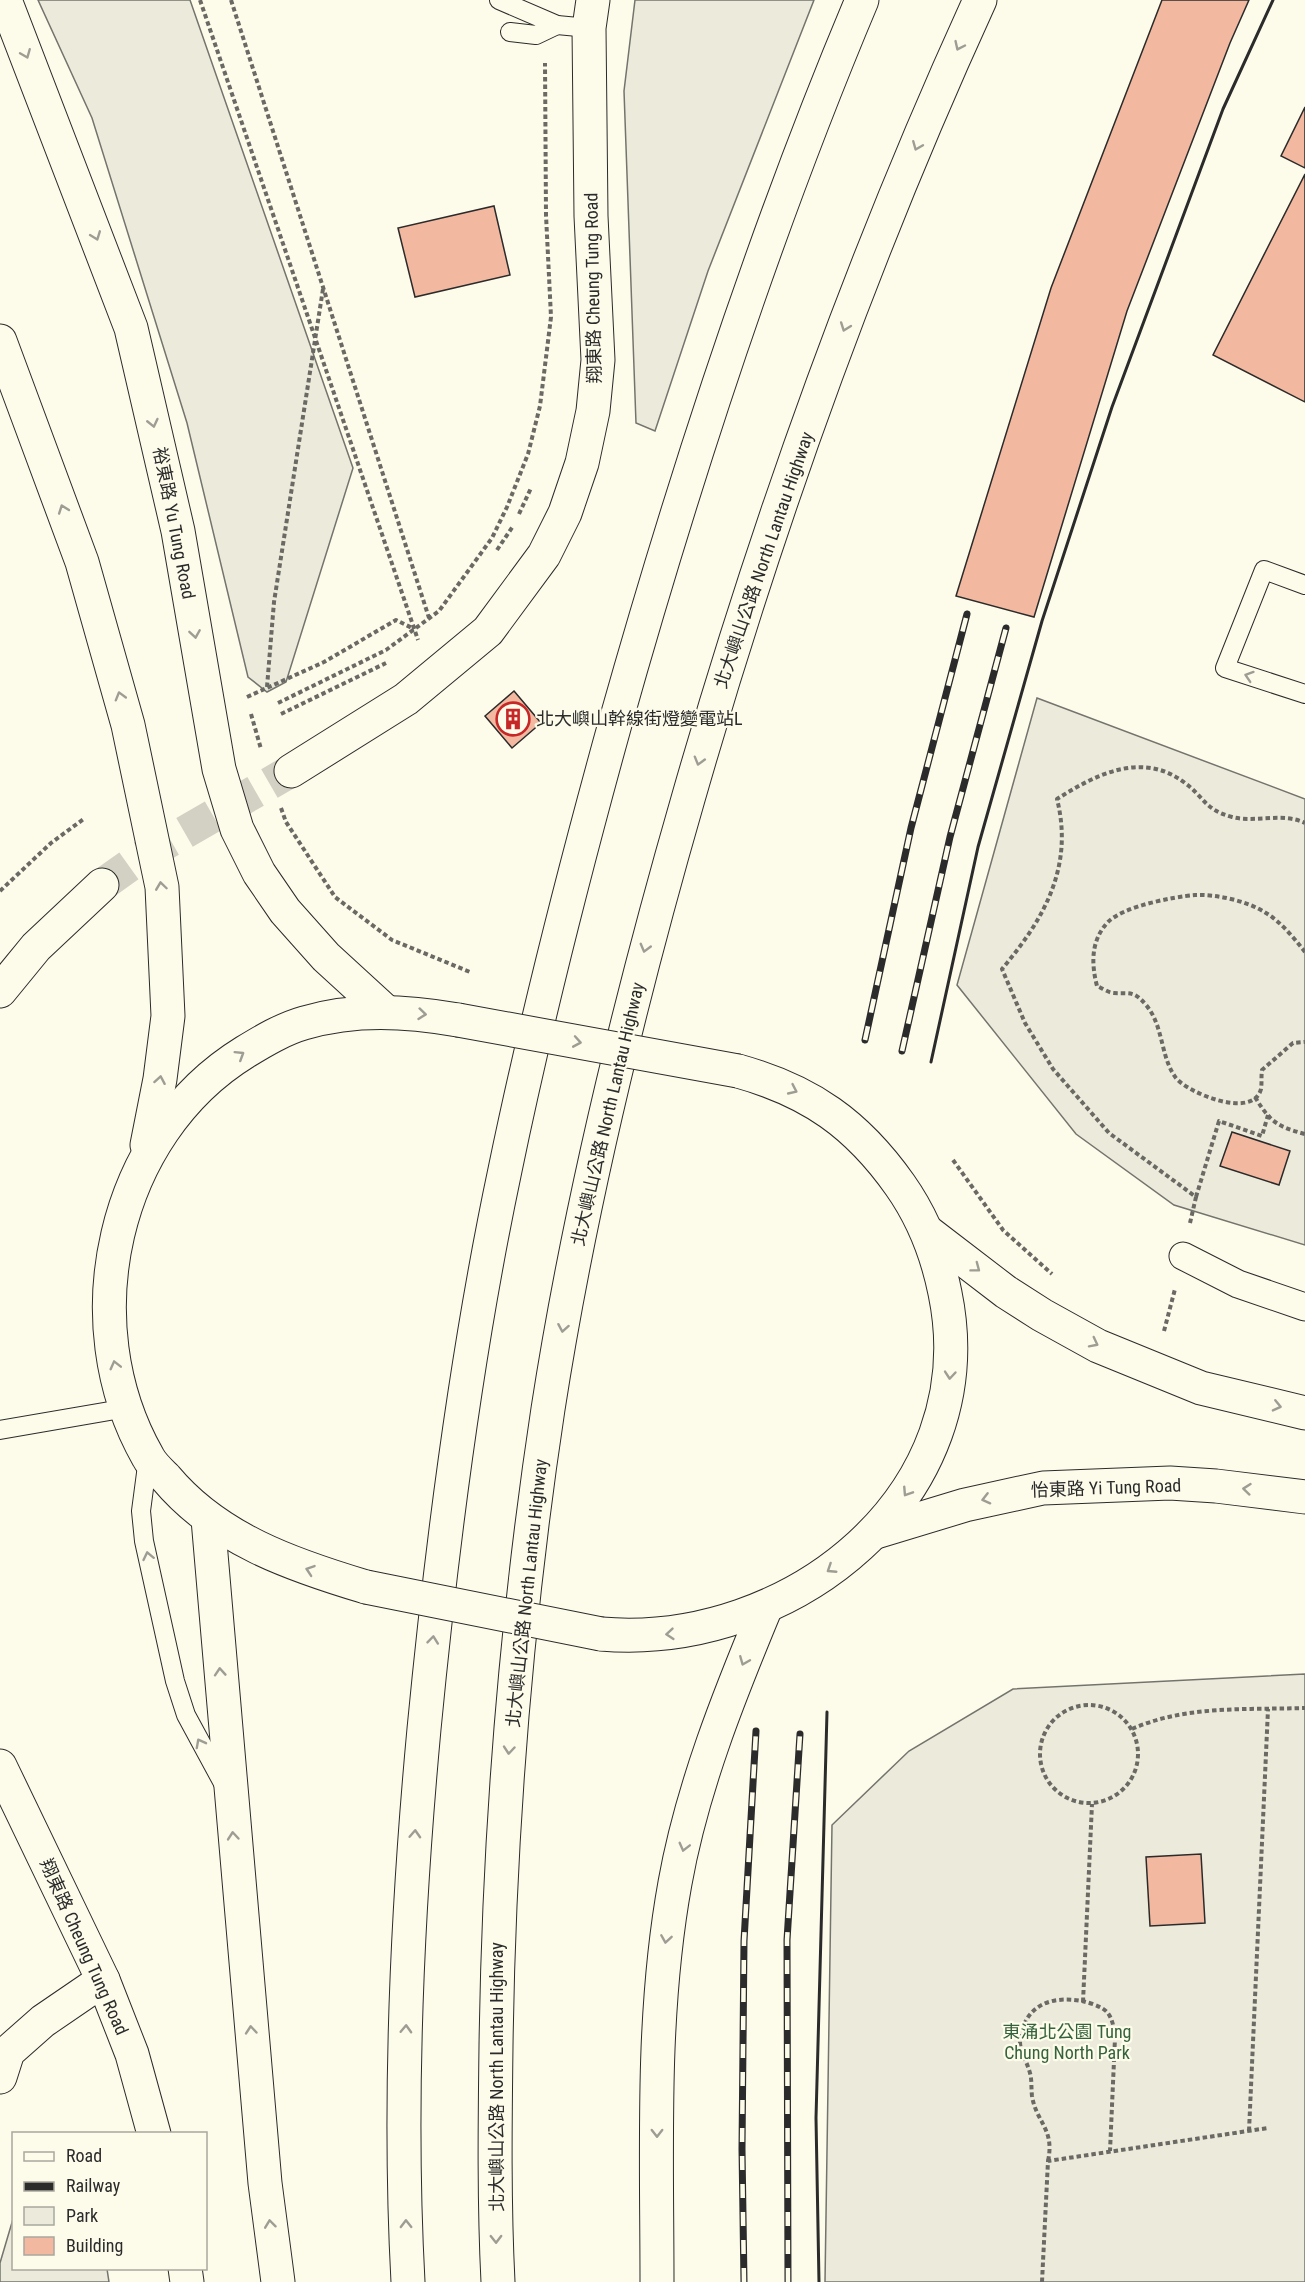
<svg xmlns="http://www.w3.org/2000/svg" width="1305" height="2282" font-family="'Roboto Condensed','Noto Sans TC',sans-serif">
  <style>
    .green { fill: #ecebdb; stroke: #74746e; stroke-width: 1.5 }
    .building { fill: #f2b8a0; stroke: #2b2b2b; stroke-width: 1.5 }
    .lines { fill: none; stroke-linecap: round; stroke-linejoin: round }
    .secondary-tunnel { stroke: #d3d1c4; stroke-width: 33; stroke-dasharray: 33 16; stroke-linecap: butt }
    .service-casing { stroke: #2b2b2b; stroke-width: 20 }
    .pedestrian-casing { stroke: #2b2b2b; stroke-width: 29 }
    .minor-casing { stroke: #2b2b2b; stroke-width: 35 }
    .secondary-casing { stroke: #2b2b2b; stroke-width: 35 }
    .primary-casing { stroke: #2b2b2b; stroke-width: 35 }
    .motorway-casing { stroke: #2b2b2b; stroke-width: 35 }
    .path { stroke: #6a6964; stroke-width: 4; stroke-dasharray: 4.5 3; stroke-linecap: butt }
    .service { stroke: #fdfbea; stroke-width: 18 }
    .pedestrian { stroke: #fdfbea; stroke-width: 27 }
    .minor { stroke: #fdfbea; stroke-width: 33 }
    .secondary { stroke: #fdfbea; stroke-width: 33 }
    .primary { stroke: #fdfbea; stroke-width: 33 }
    .motorway { stroke: #fdfbea; stroke-width: 33 }
    .rail-casing { stroke: #2b2b2b; stroke-width: 7 }
    .rail { stroke: #fdfbea; stroke-width: 4.5; stroke-dasharray: 14; stroke-linecap: butt }
    .primary-bridge-casing { stroke: #2b2b2b; stroke-width: 35; stroke-linecap: butt }
    .primary-bridge { stroke: #fdfbea; stroke-width: 33 }
    .wall { stroke: #2b2b2b; stroke-width: 3 }
    .oneway { stroke: #9e9d94 }
    .labels { text-anchor: middle; stroke-width: 4.5; stroke-linejoin: round; paint-order: stroke }
    .street-label { font-size: 18px; fill: #2b2b2b; stroke: #fdfbea }
    .poi-label { font-size: 18px; fill: #2b2b2b; stroke: #fdfbea; text-anchor: start }
    .park-label { font-size: 18px; fill: #34623c; stroke: #fdfbea }
  </style>
  <rect width="100%" height="100%" fill="#fdfbea"/>
  <g class="green">
    <path d="M38 0H190L353 468 286 682 267 692 248 677 187 423 92 118Z"/>
    <path d="M635 0H814L708 271 655 431 636 423 624 91Z"/>
    <path d="M1037 698 1305 799V1245L1174 1205 1076 1134 957 985Z"/>
    <path d="M1305 1674V2282H825L832 1825 909 1751 1013 1689Z"/>
    <path d="M13 2219 14 2268 107 2269 109 2282H0V2263Z"/>
  </g>
  <g class="building">
    <path d="M1162 0H1249L1230 43 1127 311 1034 617 956 596 1051 288Z"/>
    <path d="M1305 107V168L1281 156Z"/>
    <path d="M1305 174V402L1213 355Z"/>
    <path d="M494 206 510 275 415 297 398 228Z"/>
    <path d="M514 691 541 723 512 748 485 716Z"/>
    <path d="M1232 1132 1290 1151 1279 1185 1220 1166Z"/>
    <path d="M1201 1854 1205 1923 1150 1926 1146 1857Z"/>
  </g>
  <g class="lines">
    <path class="secondary-tunnel" d="M102 885 140 858 291 771"/>
    <g class="service-casing">
      <g id="service">
        <path d="M499 0 557 25 589 28"/>
        <path d="M510 32 536 35 557 25"/>
        <path d="M1305 585 1264 570 1225 668 1305 694"/>
        <path d="M0 1430 127 1408"/>
        <path d="M148 1458 141 1511 144 1541 175 1681 186 1715 225 1787"/>
      </g>
    </g>
    <g class="pedestrian-casing">
      <path id="pedestrian" d="M1183 1256 1238 1284 1305 1307"/>
    </g>
    <g class="minor-casing">
      <path id="minor" d="M0 2077 8 2052 43 2021 103 1980"/>
    </g>
    <g class="secondary-casing">
      <g id="secondary">
        <path d="M291 771 406 699 488 631 544 555 565 513 582 463 593 411 598 360 591 216 589 28 593 0"/>
        <path d="M0 991 36 947 102 885"/>
        <path d="M0 1766 103 1980 132 2054 154 2134"/>
        <path d="M185 2268 187 2282"/>
      </g>
    </g>
    <g class="primary-casing">
      <g id="primary">
        <path d="M5 0 131 328 178 531 219 769 237 829 259 873 285 911 326 957 386 1012"/>
        <path d="M0 341 82 562 128 725 162 887 168 1016 160 1079 147 1145"/>
        <path d="M929 1233 1006 1292 1042 1315 1098 1346 1201 1388 1305 1413"/>
        <path d="M876 1532 965 1505 1043 1488 1170 1483 1216 1486 1305 1497"/>
        <path d="M366 1587C292 1565 217 1539 166 1478 160 1472 152 1465 148 1457 71 1322 112 1134 245 1052 263 1041 283 1029 304 1023 355 1008 406 1011 458 1020"/>
        <path d="M601 1634C790 1650 987 1496 945 1293 937 1253 924 1219 900 1185 857 1124 810 1091 738 1071"/>
      </g>
    </g>
    <g class="motorway-casing">
      <g id="motorway">
        <path d="M208 1519 265 2183 278 2282"/>
        <path d="M408 2282C398 2098 407 1912 424 1729 442 1542 466 1354 505 1170 536 1020 574 872 615 724 684 479 763 235 862 0"/>
        <path d="M498 2282C494 2203 495 2124 496 2046 499 1833 516 1620 548 1409 580 1203 630 1000 688 799 766 527 862 258 980 0"/>
        <path d="M657 2282C657 2149 651 2015 675 1883 692 1788 729 1696 766 1607"/>
      </g>
    </g>
    <g class="path">
      <path d="M200 0 418 640"/>
      <path d="M231 0 429 618"/>
      <path d="M519 514 531 488"/>
      <path d="M497 550 513 526"/>
      <path d="M267 687 274 602 323 289"/>
      <path d="M247 697 324 662 396 620 414 629"/>
      <path d="M278 703 386 650 439 611 492 538 507 507 528 454 540 406 551 317 546 215 545 63"/>
      <path d="M251 714 261 749"/>
      <path d="M281 714 386 663"/>
      <path d="M281 808 286 822 335 897 392 940 470 972"/>
      <path d="M0 891 51 843 85 818"/>
      <path d="M1305 952C1294 938 1281 922 1266 913 1248 901 1216 894 1195 895 1173 897 1124 906 1108 922 1091 940 1091 963 1097 986 1102 988 1109 993 1114 993 1129 994 1134 990 1146 1005 1164 1026 1160 1057 1176 1078 1188 1093 1253 1120 1261 1089 1262 1083 1261 1077 1262 1070L1293 1043 1305 1042"/>
      <path d="M1255 1097C1270 1122 1278 1127 1305 1134"/>
      <path d="M953 1160 1003 1230 1052 1274"/>
      <path d="M1196 1197 1219 1121 1262 1136 1268 1115"/>
      <path d="M1190 1223 1196 1197 1109 1133 1053 1069 1025 1023 1002 969C1044 919 1074 867 1057 799 1095 775 1142 750 1185 783 1204 797 1205 810 1232 817 1255 823 1283 812 1305 823"/>
      <path d="M1164 1331 1175 1289"/>
      <circle cx="1089" cy="1754" r="49"/>
      <path d="M1132 1729C1186 1705 1247 1710 1305 1708"/>
      <path d="M1083 2002 1092 1804"/>
      <path d="M1249 2131 1268 1709"/>
      <path d="M1048 2161C1055 2129 1036 2122 1032 2096 1031 2088 1032 2080 1030 2073 1026 2058 1017 2049 1021 2034 1028 2003 1054 1996 1082 2001 1090 2003 1101 2006 1107 2012 1113 2019 1114 2029 1115 2038L1110 2151"/>
      <path d="M1042 2282 1048 2161 1268 2128"/>
    </g>
    <use href="#service" class="service"/>
    <use href="#pedestrian" class="pedestrian"/>
    <use href="#minor" class="minor"/>
    <use href="#secondary" class="secondary"/>
    <use href="#primary" class="primary"/>
    <use href="#motorway" class="motorway"/>
    <g class="rail-casing">
      <g id="rail">
        <path d="M865 1040 911 828 967 614"/>
        <path d="M902 1051 950 837 1006 628"/>
        <path d="M744 2282 742 2149 744 1941 756 1731"/>
        <path d="M788 2282 787 1940 800 1734"/>
      </g>
    </g>
    <use href="#rail" class="rail"/>
    <g class="primary-bridge-casing">
      <g id="primary-bridge">
        <path d="M458 1020 738 1071"/>
        <path d="M366 1587 601 1634"/>
      </g>
    </g>
    <use href="#primary-bridge" class="primary-bridge"/>
    <g class="wall">
      <path d="M931 1062 978 847 1042 621 1112 407 1223 109 1273 0"/>
      <path d="M819 2282 816 2118 827 1712"/>
    </g>
  </g>
  <defs><path id="oneway-chevron" d="M-2-3.5L2.5 0L-2 3.5" fill="none" stroke-width="1.6" stroke-linecap="round" stroke-linejoin="round" transform="scale(1.5)"/></defs>
  <g class="oneway">
    <use href="#oneway-chevron" transform="translate(959 46) rotate(115)"/>
    <use href="#oneway-chevron" transform="translate(26 54) rotate(68)"/>
    <use href="#oneway-chevron" transform="translate(917 146) rotate(112)"/>
    <use href="#oneway-chevron" transform="translate(96 236) rotate(69)"/>
    <use href="#oneway-chevron" transform="translate(845 327) rotate(110)"/>
    <use href="#oneway-chevron" transform="translate(153 423) rotate(77)"/>
    <use href="#oneway-chevron" transform="translate(63 509) rotate(-110)"/>
    <use href="#oneway-chevron" transform="translate(195 634) rotate(81)"/>
    <use href="#oneway-chevron" transform="translate(1249 676) rotate(-162)"/>
    <use href="#oneway-chevron" transform="translate(120 696) rotate(-106)"/>
    <use href="#oneway-chevron" transform="translate(699 761) rotate(106)"/>
    <use href="#oneway-chevron" transform="translate(161 886) rotate(-98)"/>
    <use href="#oneway-chevron" transform="translate(645 948) rotate(105)"/>
    <use href="#oneway-chevron" transform="translate(422 1014) rotate(6)"/>
    <use href="#oneway-chevron" transform="translate(577 1042) rotate(10)"/>
    <use href="#oneway-chevron" transform="translate(240 1055) rotate(-32)"/>
    <use href="#oneway-chevron" transform="translate(160 1080) rotate(-80)"/>
    <use href="#oneway-chevron" transform="translate(793 1090) rotate(25)"/>
    <use href="#oneway-chevron" transform="translate(976 1268) rotate(37)"/>
    <use href="#oneway-chevron" transform="translate(563 1328) rotate(100)"/>
    <use href="#oneway-chevron" transform="translate(1094 1343) rotate(27)"/>
    <use href="#oneway-chevron" transform="translate(115 1365) rotate(-104)"/>
    <use href="#oneway-chevron" transform="translate(950 1375) rotate(95)"/>
    <use href="#oneway-chevron" transform="translate(1277 1406) rotate(13)"/>
    <use href="#oneway-chevron" transform="translate(1247 1489) rotate(-174)"/>
    <use href="#oneway-chevron" transform="translate(907 1492) rotate(123)"/>
    <use href="#oneway-chevron" transform="translate(986 1499) rotate(166)"/>
    <use href="#oneway-chevron" transform="translate(148 1556) rotate(-102)"/>
    <use href="#oneway-chevron" transform="translate(831 1569) rotate(147)"/>
    <use href="#oneway-chevron" transform="translate(310 1570) rotate(-161)"/>
    <use href="#oneway-chevron" transform="translate(670 1634) rotate(175)"/>
    <use href="#oneway-chevron" transform="translate(433 1640) rotate(-84)"/>
    <use href="#oneway-chevron" transform="translate(744 1661) rotate(112)"/>
    <use href="#oneway-chevron" transform="translate(220 1672) rotate(-94)"/>
    <use href="#oneway-chevron" transform="translate(200 1743) rotate(-118)"/>
    <use href="#oneway-chevron" transform="translate(509 1750) rotate(95)"/>
    <use href="#oneway-chevron" transform="translate(415 1834) rotate(-87)"/>
    <use href="#oneway-chevron" transform="translate(233 1836) rotate(-95)"/>
    <use href="#oneway-chevron" transform="translate(684 1847) rotate(104)"/>
    <use href="#oneway-chevron" transform="translate(666 1939) rotate(99)"/>
    <use href="#oneway-chevron" transform="translate(406 2029) rotate(-88)"/>
    <use href="#oneway-chevron" transform="translate(251 2030) rotate(-95)"/>
    <use href="#oneway-chevron" transform="translate(657 2133) rotate(90)"/>
    <use href="#oneway-chevron" transform="translate(270 2224) rotate(-97)"/>
    <use href="#oneway-chevron" transform="translate(406 2224) rotate(-91)"/>
    <use href="#oneway-chevron" transform="translate(496 2239) rotate(89)"/>
  </g>
  <defs>
    <g id="building-ring" transform="scale(1.725)"><circle r="9.5" fill="#fdfbea" stroke="#c62828" stroke-width="1.5"/><path d="M-4-6H4V6H1V3H-1V6H-4ZM-2.5-4.3h1.7v1.8h-1.7ZM.8-4.3h1.7v1.8H.8ZM-2.5-1h1.7V.8h-1.7ZM.8-1h1.7V.8H.8Z" fill="#c62828"/></g>
  </defs>
  <g fill-rule="evenodd">
    <use href="#building-ring" x="513" y="719"/>
  </g>
  <g class="labels">
    <g class="street-label">
      <text transform="translate(593 288) rotate(-91)" y="6">翔東路 Cheung Tung Road</text>
      <text transform="translate(174 523) rotate(79)" y="6">裕東路 Yu Tung Road</text>
      <text transform="translate(764 560) rotate(-71)" y="6">北大嶼山公路 North Lantau Highway</text>
      <text transform="translate(608 1114) rotate(-77)" y="6">北大嶼山公路 North Lantau Highway</text>
      <text transform="translate(1106 1488) rotate(-2)" y="6">怡東路 Yi Tung Road</text>
      <text transform="translate(527 1593) rotate(-84)" y="6">北大嶼山公路 North Lantau Highway</text>
      <text transform="translate(84 1947) rotate(66)" y="6">翔東路 Cheung Tung Road</text>
      <text transform="translate(497 2077) rotate(-90)" y="6">北大嶼山公路 North Lantau Highway</text>
    </g>
    <g class="poi-label">
      <text x="536" y="725">北大嶼山幹線街燈變電站L</text>
    </g>
    <g class="park-label">
      <text x="1067" y="2038">東涌北公園 Tung<tspan x="1067" dy="21">Chung North Park</tspan></text>
    </g>
  </g>
  <rect x="12" y="2132" width="195" height="138" fill="#fdfbea" stroke="#a9a89e" stroke-width="1.5"/>
  <rect x="24" y="2152" width="30" height="9" fill="#fdfbea" stroke="#a9a89e" stroke-width="1.5"/>
  <text x="66" y="2162" font-size="18" fill="#2b2b2b">Road</text>
  <rect x="24" y="2182" width="30" height="9" fill="#2b2b2b" stroke="#a9a89e" stroke-width="1.5"/>
  <text x="66" y="2192" font-size="18" fill="#2b2b2b">Railway</text>
  <rect x="24" y="2207" width="30" height="18" fill="#ecebdb" stroke="#a9a89e" stroke-width="1.5"/>
  <text x="66" y="2222" font-size="18" fill="#2b2b2b">Park</text>
  <rect x="24" y="2237" width="30" height="18" fill="#f2b8a0" stroke="#a9a89e" stroke-width="1.5"/>
  <text x="66" y="2252" font-size="18" fill="#2b2b2b">Building</text>
</svg>
